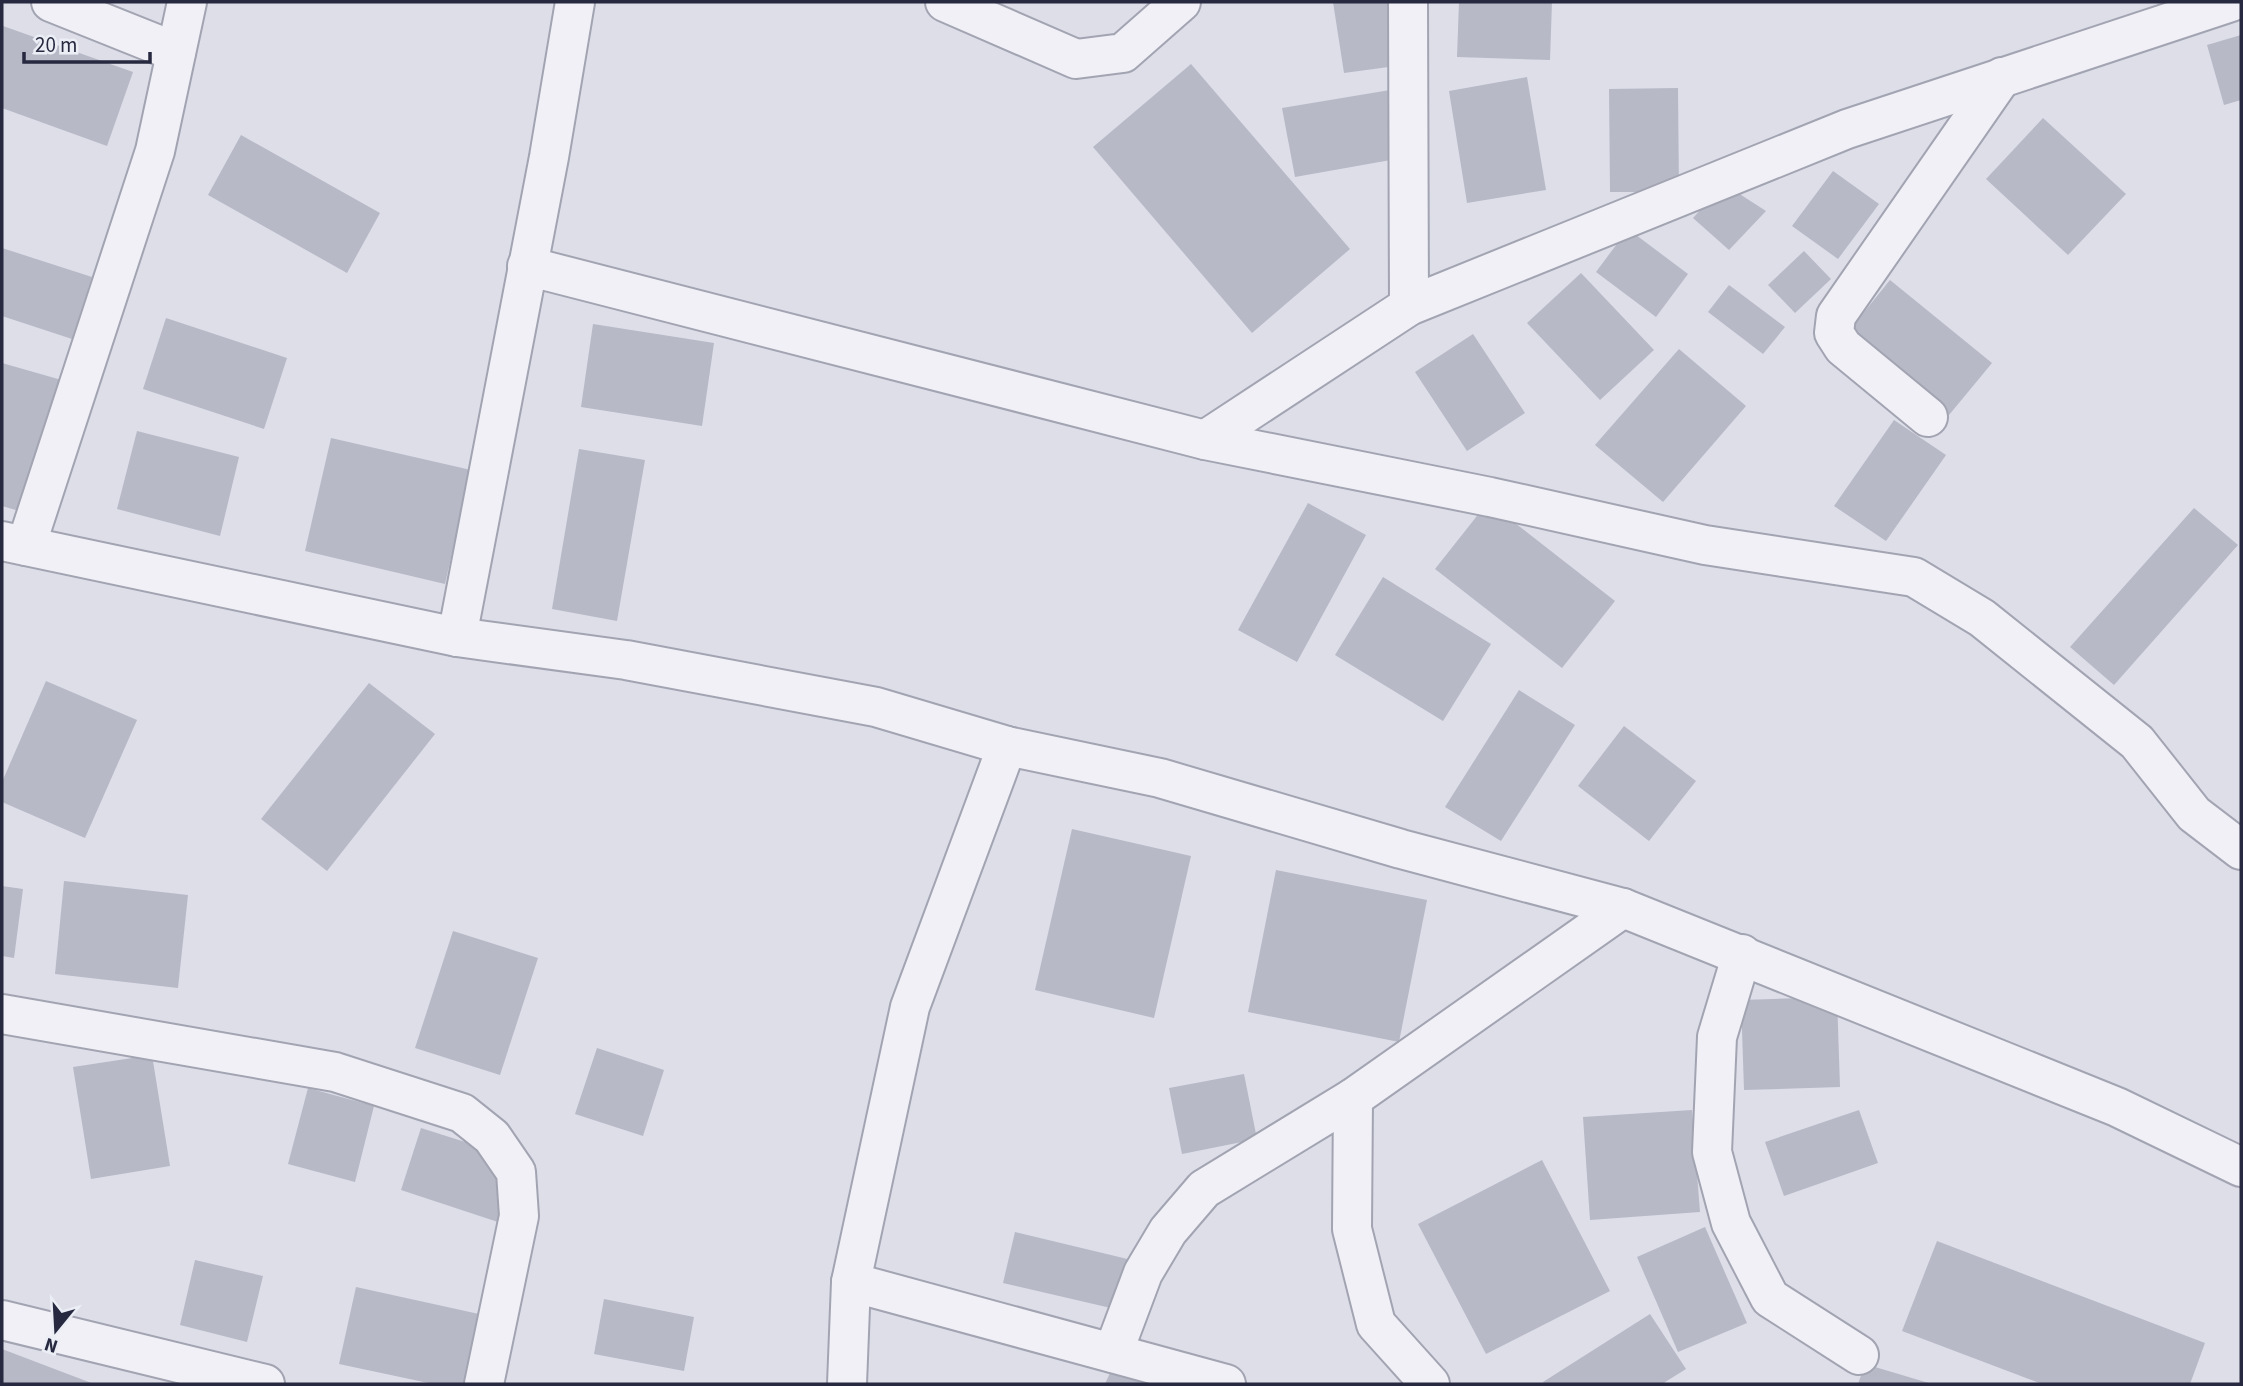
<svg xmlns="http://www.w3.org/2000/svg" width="2243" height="1386" font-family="'Source Sans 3',sans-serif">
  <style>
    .building { fill: #b7b9c7 }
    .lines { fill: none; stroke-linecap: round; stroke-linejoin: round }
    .minor-casing { stroke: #a2a4b2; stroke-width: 42 }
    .minor { stroke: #f0f0f6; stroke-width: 38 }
  </style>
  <rect width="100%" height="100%" fill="#dddee8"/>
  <g class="building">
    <path d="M1333 2H1387L1396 66 1344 73Z"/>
    <path d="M1459 2H1552L1550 60 1457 57Z"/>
    <path d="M3 26 133 72 107 146 2 108Z"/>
    <path d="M2241 35V100L2224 105 2207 45Z"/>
    <path d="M1191 64 1350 249 1252 333 1093 147Z"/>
    <path d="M1527 77 1546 190 1467 203 1449 91Z"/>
    <path d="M1678 88 1679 192H1610L1609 89Z"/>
    <path d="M1390 90 1402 158 1295 177 1282 108Z"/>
    <path d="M2043 118 2126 194 2068 255 1986 179Z"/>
    <path d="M241 135 380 213 347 273 208 195Z"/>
    <path d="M1833 171 1879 204 1838 259 1792 226Z"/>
    <path d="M1724 184 1766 211 1729 250 1693 218Z"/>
    <path d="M1628 229 1688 274 1656 317 1596 272Z"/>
    <path d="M2 248 92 277 72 339 2 316Z"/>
    <path d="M1804 251 1831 279 1795 313 1768 285Z"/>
    <path d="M1581 273 1654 350 1600 400 1527 323Z"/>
    <path d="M1890 280 1992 363 1949 415 1848 332Z"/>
    <path d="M1729 285 1785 327 1763 354 1708 312Z"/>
    <path d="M166 318 287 358 264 429 143 389Z"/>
    <path d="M593 324 714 343 702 426 581 407Z"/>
    <path d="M1473 334 1525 413 1467 451 1415 372Z"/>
    <path d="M1679 349 1746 406 1663 502 1595 445Z"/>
    <path d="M2 363 65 381 26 513 2 506Z"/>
    <path d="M1894 420 1946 455 1886 541 1834 506Z"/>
    <path d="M137 431 239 457 220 536 117 509Z"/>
    <path d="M331 438 471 470 445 584 305 551Z"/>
    <path d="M579 449 645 460 617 621 552 609Z"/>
    <path d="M1488 502 1615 601 1562 668 1435 569Z"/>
    <path d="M1308 503 1366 535 1297 662 1238 630Z"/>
    <path d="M2194 508 2238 545 2114 685 2070 647Z"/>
    <path d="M1383 577 1491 644 1443 721 1335 655Z"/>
    <path d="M46 681 137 720 85 838 2 802V782Z"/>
    <path d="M369 683 435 734 327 871 261 819Z"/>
    <path d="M1519 690 1575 725 1501 841 1445 807Z"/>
    <path d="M1624 726 1696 781 1649 841 1578 786Z"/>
    <path d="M1072 829 1191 856 1154 1018 1035 990Z"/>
    <path d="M1276 870 1427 900 1399 1042 1248 1012Z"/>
    <path d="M64 881 188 895 178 988 55 974Z"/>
    <path d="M2 886 23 889 14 958 2 956Z"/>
    <path d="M453 931 538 958 500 1075 415 1048Z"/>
    <path d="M1837 997 1840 1087 1744 1090 1741 1000Z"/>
    <path d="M597 1048 664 1070 643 1136 575 1114Z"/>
    <path d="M152 1055 170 1166 91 1179 73 1067Z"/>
    <path d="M1244 1074 1257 1139 1182 1154 1169 1088Z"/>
    <path d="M308 1088 374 1106 355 1182 288 1164Z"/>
    <path d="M1692 1110 1700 1212 1590 1220 1583 1117Z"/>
    <path d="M1859 1110 1878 1163 1784 1196 1765 1142Z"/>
    <path d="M421 1128 531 1163 510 1226 401 1190Z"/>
    <path d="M1542 1160 1610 1291 1486 1354 1418 1224Z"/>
    <path d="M1705 1227 1747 1323 1678 1352 1637 1257Z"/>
    <path d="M1015 1232 1140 1262 1128 1312 1003 1283Z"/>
    <path d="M1937 1241 2205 1343 2190 1384H2042L1902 1331Z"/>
    <path d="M195 1260 263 1276 247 1342 180 1325Z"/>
    <path d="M356 1287 479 1314 464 1384H433L339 1364Z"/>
    <path d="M604 1299 694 1317 684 1371 594 1354Z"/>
    <path d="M1650 1314 1686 1369 1662 1384H1544L1543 1382Z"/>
    <path d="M2 1349 94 1384H2Z"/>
    <path d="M1119 1353 1189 1384H1105Z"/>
    <path d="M1865 1364 1932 1384H1858Z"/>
  </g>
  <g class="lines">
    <g class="minor-casing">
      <g id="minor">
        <path d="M51 2 176 52"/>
        <path d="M945 2 1076 59 1123 53 1181 2"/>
        <path d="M1408 2 1409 306"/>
        <path d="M527 266 1205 440 1490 497 1705 545 1914 577 1982 618 2137 742 2194 814 2241 850"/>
        <path d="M1928 417 1843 347 1834 333 1836 316 2002 77"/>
        <path d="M1205 440 1409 306 1847 129 2231 2"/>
        <path d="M2 541 457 637 626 660 876 707 1007 746 1160 778 1401 849 1623 908 2117 1107 2241 1167"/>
        <path d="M26 546 155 151 187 2"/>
        <path d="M457 637 549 157 575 2"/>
        <path d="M1742 954 1717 1037 1712 1152 1731 1223 1770 1298 1859 1355"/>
        <path d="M2 1014 335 1072 462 1113 492 1137 516 1172 519 1216 484 1384"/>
        <path d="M851 1282 1226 1384"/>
        <path d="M2 1320 265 1384"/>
        <path d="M1113 1353 1143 1273 1168 1231 1204 1189 1353 1098"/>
        <path d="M847 1384 851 1282 910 1007 1007 746"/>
        <path d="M1430 1384 1376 1324 1352 1229 1353 1098 1623 908"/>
      </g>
    </g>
    <use href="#minor" class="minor"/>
  </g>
  <rect width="2243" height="1386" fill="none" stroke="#26293f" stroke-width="7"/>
  <g transform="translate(56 1330) rotate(198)" stroke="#eceef5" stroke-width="5" paint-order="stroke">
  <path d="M0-5L12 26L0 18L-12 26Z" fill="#26293f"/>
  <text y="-10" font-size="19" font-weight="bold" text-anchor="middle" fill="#26293f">N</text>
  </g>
  <path d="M24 52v10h126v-10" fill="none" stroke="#26293f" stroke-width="3.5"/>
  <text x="35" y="52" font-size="21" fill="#26293f" stroke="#eceef5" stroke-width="5" paint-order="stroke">20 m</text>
</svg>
